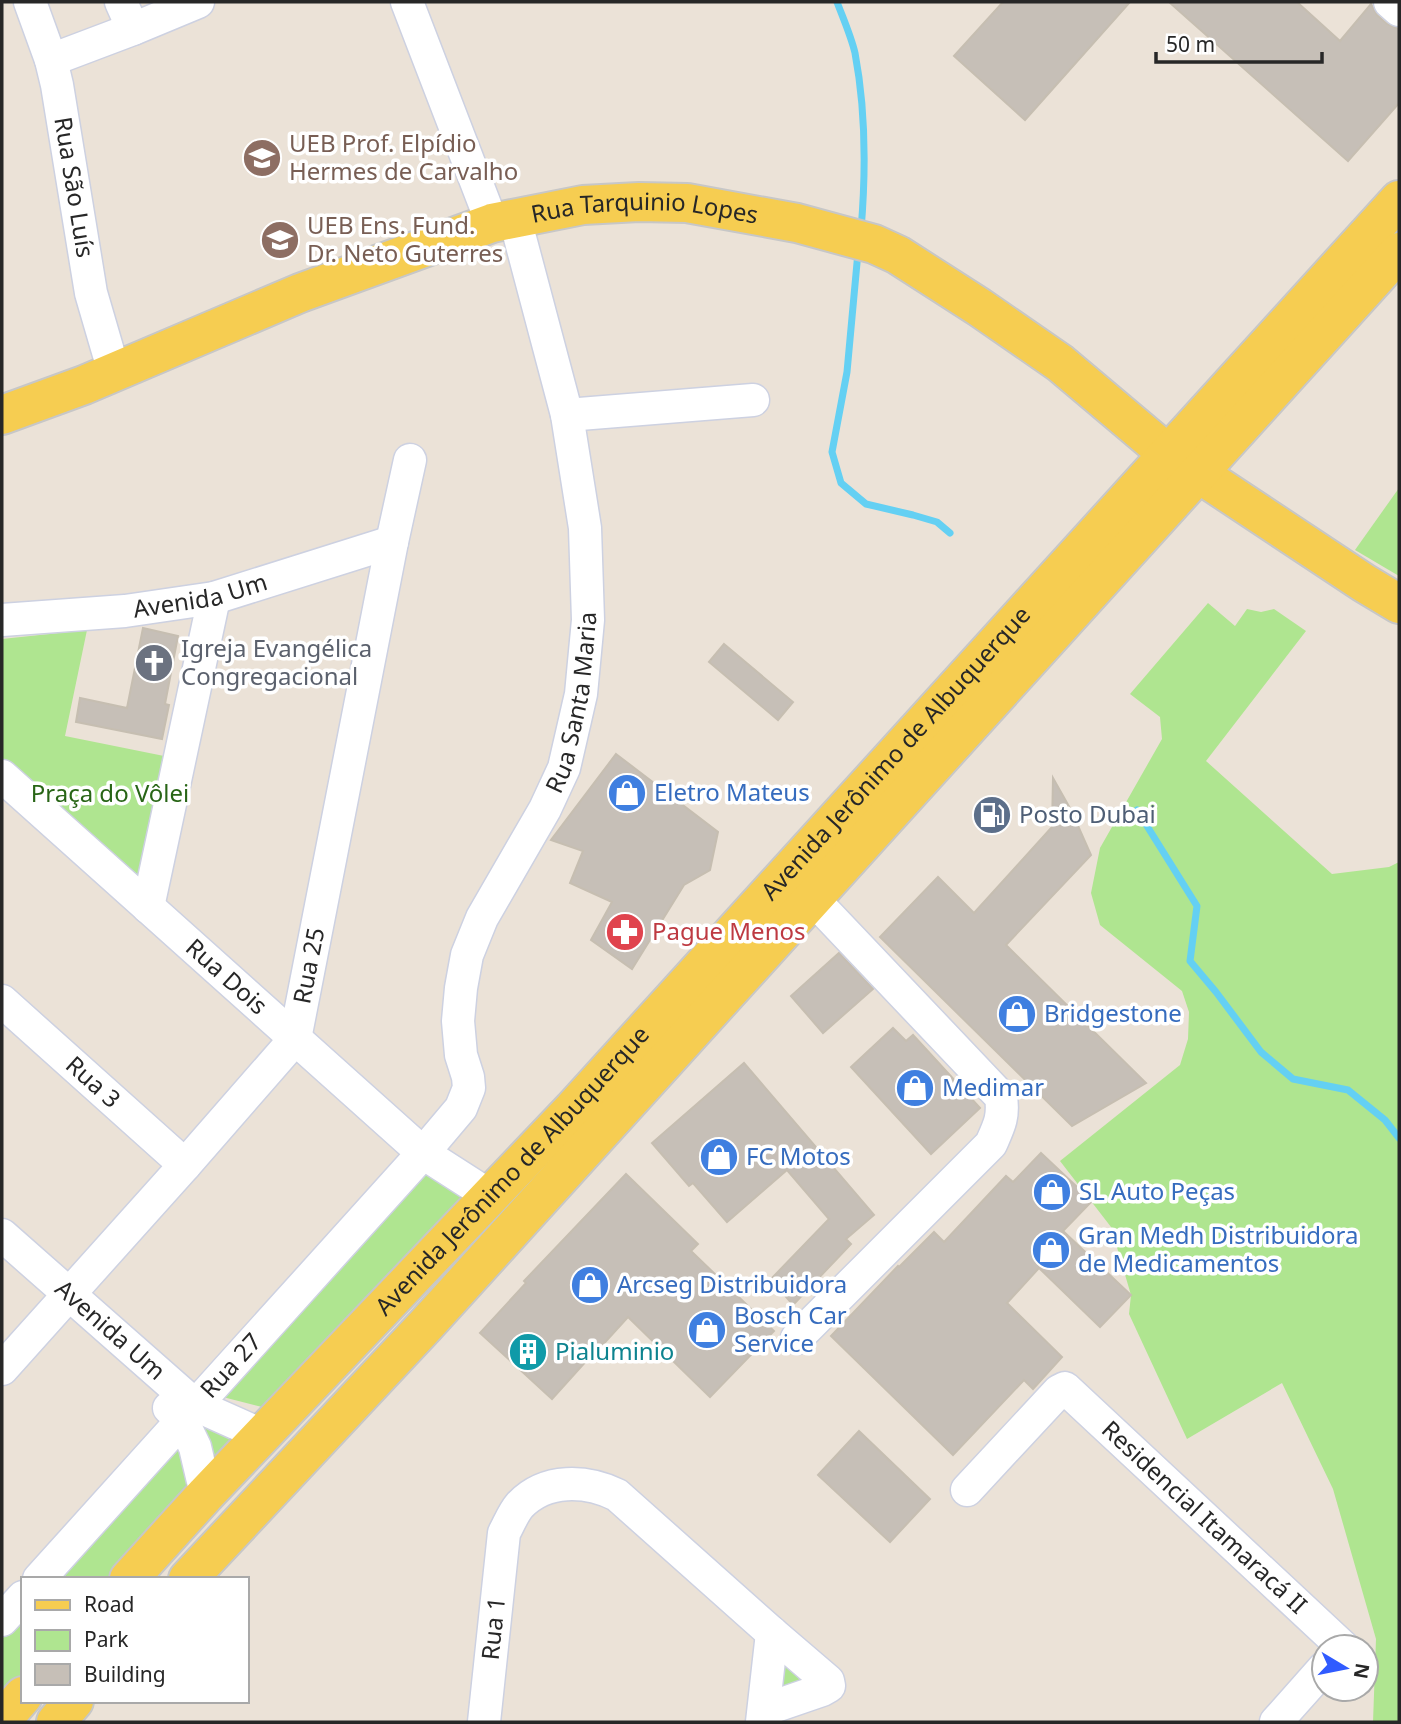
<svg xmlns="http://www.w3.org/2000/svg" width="1401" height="1724" font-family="'Noto Sans',sans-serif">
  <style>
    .green { fill: #afe590 }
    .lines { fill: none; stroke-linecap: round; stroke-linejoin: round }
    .stream { stroke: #64d0f3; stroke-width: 7 }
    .building { fill: #c6bfb7; stroke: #c6beb1; stroke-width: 2 }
    .minor-casing { stroke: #cdd1e1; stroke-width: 35 }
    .major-casing { stroke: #c7c7c7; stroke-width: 42 }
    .minor { stroke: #fff; stroke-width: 32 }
    .major { stroke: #f6cd51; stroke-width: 38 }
    .labels { text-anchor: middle; stroke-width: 7; stroke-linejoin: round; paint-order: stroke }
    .education-label { font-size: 24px; fill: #785e54; stroke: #fff; text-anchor: start }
    .street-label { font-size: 24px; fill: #272727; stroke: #fff }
    .worship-label { font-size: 24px; fill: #5b616d; stroke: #fff; text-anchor: start }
    .shop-label { font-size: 24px; fill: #366cbe; stroke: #fff; text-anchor: start }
    .park-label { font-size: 24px; fill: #286516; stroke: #fff }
    .service-label { font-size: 24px; fill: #4e5e75; stroke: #fff; text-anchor: start }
    .health-label { font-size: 24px; fill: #be3a42; stroke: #fff; text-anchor: start }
    .culture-label { font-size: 24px; fill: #0d838f; stroke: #fff; text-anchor: start }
  </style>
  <rect width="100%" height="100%" fill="#ebe2d7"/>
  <g class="green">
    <path d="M1399 488V576L1355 550Z"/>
    <path d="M1208 603 1235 626 1247 609 1261 612 1274 609 1306 631 1206 761 1332 874 1389 867 1399 862V1722H1373L1376 1639 1333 1489 1282 1383 1187 1439 1129 1314 1131 1295 1111 1227 1060 1161 1180 1065 1188 1039 1189 1012 1182 991 1100 925 1091 893 1100 848 1162 739 1160 717 1130 694Z"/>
    <path d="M87 630 65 736 169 757 142 887 2 762V639Z"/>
    <path d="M424 1171 464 1195 266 1408 215 1395Z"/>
    <path d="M199 1424 236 1436 213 1462Z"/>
    <path d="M176 1440 186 1464 189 1486 107 1579H54Z"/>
    <path d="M23 1615V1673L2 1694V1639Z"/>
    <path d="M775 1653 810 1682 768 1705Z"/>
  </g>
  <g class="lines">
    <g class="stream">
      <path d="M837 2C843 18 851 36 855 53 866 111 866 171 861 230"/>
      <path d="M858 252 847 372 832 452 841 483 866 504 913 515 937 522 950 533"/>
      <path d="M1137 810 1197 906 1190 961 1216 992 1261 1052 1293 1079 1348 1090 1385 1120 1399 1138"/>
    </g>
  </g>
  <g class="building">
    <path d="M1003 2H1130L1025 120 954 56Z"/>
    <path d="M1169 2H1297L1340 41 1371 4 1377 15 1387 24 1399 29V103L1348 161Z"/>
    <path d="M143 628 178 636 165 704 169 705 162 739 76 722 80 698 127 708Z"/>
    <path d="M724 644 793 702 778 720 709 662Z"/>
    <path d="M616 754 718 832 710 870 684 885 632 969 591 940 612 902 570 883 583 851 551 840Z"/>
    <path d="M1053 778 1071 810 1091 855 1006 945 1146 1083 1072 1126 880 937 938 877 974 913 1052 827Z"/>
    <path d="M839 953 873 989 823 1033 791 996Z"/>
    <path d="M893 1028 906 1041 913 1035 980 1108 931 1154 851 1067Z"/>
    <path d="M744 1063 874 1215 846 1239 851 1244 793 1305 771 1279 829 1219 787 1170 727 1222 693 1183 689 1186 652 1143Z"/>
    <path d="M1041 1153 1092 1201 1063 1231 1131 1295 1100 1327 1039 1268 1007 1303 1062 1357 1033 1389 1024 1380 953 1455 831 1336 898 1266 899 1267 934 1232 944 1242 1006 1176 1013 1182Z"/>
    <path d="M626 1174 698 1244 691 1251 774 1331 710 1397 628 1317 598 1350 597 1349 552 1399 480 1333 526 1283 524 1281Z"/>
    <path d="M859 1431 930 1499 890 1542 818 1475Z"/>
  </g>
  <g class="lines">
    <g class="minor-casing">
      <g id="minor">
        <path id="s1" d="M30 2 51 60 57 85 91 293 114 372"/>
        <path d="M121 2 133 29"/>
        <path d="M407 2 492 223"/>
        <path d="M1390 2 1399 10"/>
        <path d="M51 60 133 29 198 2"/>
        <path d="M567 415 753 400"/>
        <path id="s2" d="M2 620 125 611 214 598 392 542"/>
        <path id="s3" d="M2 776 423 1153 490 1196"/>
        <path d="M148 907 214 598"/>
        <path id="s4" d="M2 1001 185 1165"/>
        <path id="s5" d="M2 1235 195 1405 262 1435"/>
        <path d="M797 1338 991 1144C999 1126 1004 1117 1001 1097L812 898"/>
        <path id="s6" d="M2 1369 185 1165 295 1039 392 542 410 460"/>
        <path d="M169 1408 182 1420 195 1447 206 1494"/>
        <path id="s7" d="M967 1490 1059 1391 1065 1388 1343 1647"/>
        <path id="s8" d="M39 1579 423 1153 461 1108 469 1088 468 1077 461 1055 458 1021 461 988 467 955 482 918 545 809 564 768 581 694 588 620 585 528 567 415 515 219"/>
        <path d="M2 1620 23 1597"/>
        <path id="s9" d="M484 1722 504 1533C509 1524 513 1513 520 1505 546 1478 586 1480 617 1495L772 1633 828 1681 829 1686 822 1690 764 1710"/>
        <path d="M762 1722 772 1633"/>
        <path d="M1276 1722 1324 1668"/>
      </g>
    </g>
    <g class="major-casing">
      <g id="major">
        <path id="s10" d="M2 415 84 385 300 293 492 223 583 205 639 202 687 203 797 223 874 244 898 255 979 307 1060 363 1168 454"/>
        <path d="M1198 473 1364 583 1399 604"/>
        <path id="s11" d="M129 1579 206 1494 573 1109 1399 200"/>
        <path d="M188 1579 425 1326 1399 252"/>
        <path d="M2 1720 23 1696"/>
        <path d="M56 1722 74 1701"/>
      </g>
    </g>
    <use href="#minor" class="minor"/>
    <use href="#major" class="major"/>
  </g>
  <defs>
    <g id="school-disc" transform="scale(2.0125)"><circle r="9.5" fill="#8d6e63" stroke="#fff"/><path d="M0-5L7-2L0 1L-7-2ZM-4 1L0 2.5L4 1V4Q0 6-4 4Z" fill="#fff"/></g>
    <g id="church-disc" transform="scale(2.0125)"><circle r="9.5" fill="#6b7280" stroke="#fff"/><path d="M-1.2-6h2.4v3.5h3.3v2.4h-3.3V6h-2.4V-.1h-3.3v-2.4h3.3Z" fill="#fff"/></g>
    <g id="shop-disc" transform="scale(2.0125)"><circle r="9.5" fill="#3f7fe0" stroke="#fff"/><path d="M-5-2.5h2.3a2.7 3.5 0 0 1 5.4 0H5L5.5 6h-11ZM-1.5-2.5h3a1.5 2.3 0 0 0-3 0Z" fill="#fff"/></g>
    <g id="fuel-disc" transform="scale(2.0125)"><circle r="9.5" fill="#5c6f8a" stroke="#fff"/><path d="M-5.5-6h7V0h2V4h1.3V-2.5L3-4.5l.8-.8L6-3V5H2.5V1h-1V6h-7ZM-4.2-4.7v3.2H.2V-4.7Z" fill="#fff"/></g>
    <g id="pharmacy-disc" transform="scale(2.0125)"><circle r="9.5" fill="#e0444e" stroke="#fff"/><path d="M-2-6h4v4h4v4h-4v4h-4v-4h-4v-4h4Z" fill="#fff"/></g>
    <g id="building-disc" transform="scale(2.0125)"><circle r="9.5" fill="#0f9aa8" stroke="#fff"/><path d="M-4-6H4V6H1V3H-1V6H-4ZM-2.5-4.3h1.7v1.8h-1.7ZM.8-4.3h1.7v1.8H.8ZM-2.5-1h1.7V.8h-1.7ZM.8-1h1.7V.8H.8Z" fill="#fff"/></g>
  </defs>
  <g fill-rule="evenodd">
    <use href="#school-disc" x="262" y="158"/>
    <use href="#school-disc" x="280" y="240"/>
    <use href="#church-disc" x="154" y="663"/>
    <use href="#shop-disc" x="627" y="793"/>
    <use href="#fuel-disc" x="992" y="815"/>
    <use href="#pharmacy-disc" x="625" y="932"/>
    <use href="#shop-disc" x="1017" y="1014"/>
    <use href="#shop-disc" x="915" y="1088"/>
    <use href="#shop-disc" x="719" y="1157"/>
    <use href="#shop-disc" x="1052" y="1192"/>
    <use href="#shop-disc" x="1051" y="1250"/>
    <use href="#shop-disc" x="590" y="1285"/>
    <use href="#shop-disc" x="707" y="1330"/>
    <use href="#building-disc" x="528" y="1352"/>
  </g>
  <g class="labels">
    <g class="education-label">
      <text x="289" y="152">UEB Prof. Elpídio<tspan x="289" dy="28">Hermes de Carvalho</tspan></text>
      <text x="307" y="234">UEB Ens. Fund.<tspan x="307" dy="28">Dr. Neto Guterres</tspan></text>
    </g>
    <g class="street-label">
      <text dy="8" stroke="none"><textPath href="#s1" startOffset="191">Rua São Luís</textPath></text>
      <text dy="8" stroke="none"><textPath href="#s10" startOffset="681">Rua Tarquinio Lopes</textPath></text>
      <text dy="8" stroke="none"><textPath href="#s2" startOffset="200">Avenida Um</textPath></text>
      <text dy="8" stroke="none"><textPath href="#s8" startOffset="1066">Rua Santa Maria</textPath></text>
      <text dy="8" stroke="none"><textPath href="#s11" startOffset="1127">Avenida Jerônimo de Albuquerque</textPath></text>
      <text dy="8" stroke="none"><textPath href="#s6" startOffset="516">Rua 25</textPath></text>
      <text dy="8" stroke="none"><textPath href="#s3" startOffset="301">Rua Dois</textPath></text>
      <text dy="8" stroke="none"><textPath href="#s4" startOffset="122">Rua 3</textPath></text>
      <text dy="8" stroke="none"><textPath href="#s11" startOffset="560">Avenida Jerônimo de Albuquerque</textPath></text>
      <text dy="8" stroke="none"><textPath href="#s5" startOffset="144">Avenida Um</textPath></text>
      <text dy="8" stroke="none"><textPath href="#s8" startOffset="287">Rua 27</textPath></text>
      <text dy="8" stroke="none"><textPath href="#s7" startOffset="332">Residencial Itamaracá II</textPath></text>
      <text dy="8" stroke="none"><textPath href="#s9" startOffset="94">Rua 1</textPath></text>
    </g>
    <g class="worship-label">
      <text x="181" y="657">Igreja Evangélica<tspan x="181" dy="28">Congregacional</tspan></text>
    </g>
    <g class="shop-label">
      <text x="654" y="801">Eletro Mateus</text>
      <text x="1044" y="1022">Bridgestone</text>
      <text x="942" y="1096">Medimar</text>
      <text x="746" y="1165">FC Motos</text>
      <text x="1079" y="1200">SL Auto Peças</text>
      <text x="1078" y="1244">Gran Medh Distribuidora<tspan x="1078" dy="28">de Medicamentos</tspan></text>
      <text x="617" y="1293">Arcseg Distribuidora</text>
      <text x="734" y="1324">Bosch Car<tspan x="734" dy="28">Service</tspan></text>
    </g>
    <g class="park-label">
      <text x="110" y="802">Praça do Vôlei</text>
    </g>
    <g class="service-label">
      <text x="1019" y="823">Posto Dubai</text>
    </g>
    <g class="health-label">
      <text x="652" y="940">Pague Menos</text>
    </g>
    <g class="culture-label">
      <text x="555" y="1360">Pialuminio</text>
    </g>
  </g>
  <rect width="1401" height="1724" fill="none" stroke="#272727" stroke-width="7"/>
  <rect x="21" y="1577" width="228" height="126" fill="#ffffff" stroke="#a9a9a9" stroke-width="2"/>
  <rect x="35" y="1600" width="35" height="10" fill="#f6cd51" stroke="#a9a9a9" stroke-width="2"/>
  <text x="84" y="1612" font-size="21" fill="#272727">Road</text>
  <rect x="35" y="1630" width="35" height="21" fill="#afe590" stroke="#a9a9a9" stroke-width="2"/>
  <text x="84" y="1647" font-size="21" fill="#272727">Park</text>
  <rect x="35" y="1664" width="35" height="21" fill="#c6bfb7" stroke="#a9a9a9" stroke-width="2"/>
  <text x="84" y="1682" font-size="21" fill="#272727">Building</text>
  <g transform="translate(1345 1668) rotate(100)"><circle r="33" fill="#ffffff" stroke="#a9a9a9" stroke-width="2"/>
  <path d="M0-5L12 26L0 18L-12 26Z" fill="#305bff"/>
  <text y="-10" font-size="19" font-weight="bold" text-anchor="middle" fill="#272727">N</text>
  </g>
  <path d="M1156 52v10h166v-10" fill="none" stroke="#272727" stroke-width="3.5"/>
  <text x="1166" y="52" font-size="21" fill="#272727" stroke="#ffffff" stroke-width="5" paint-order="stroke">50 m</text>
</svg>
